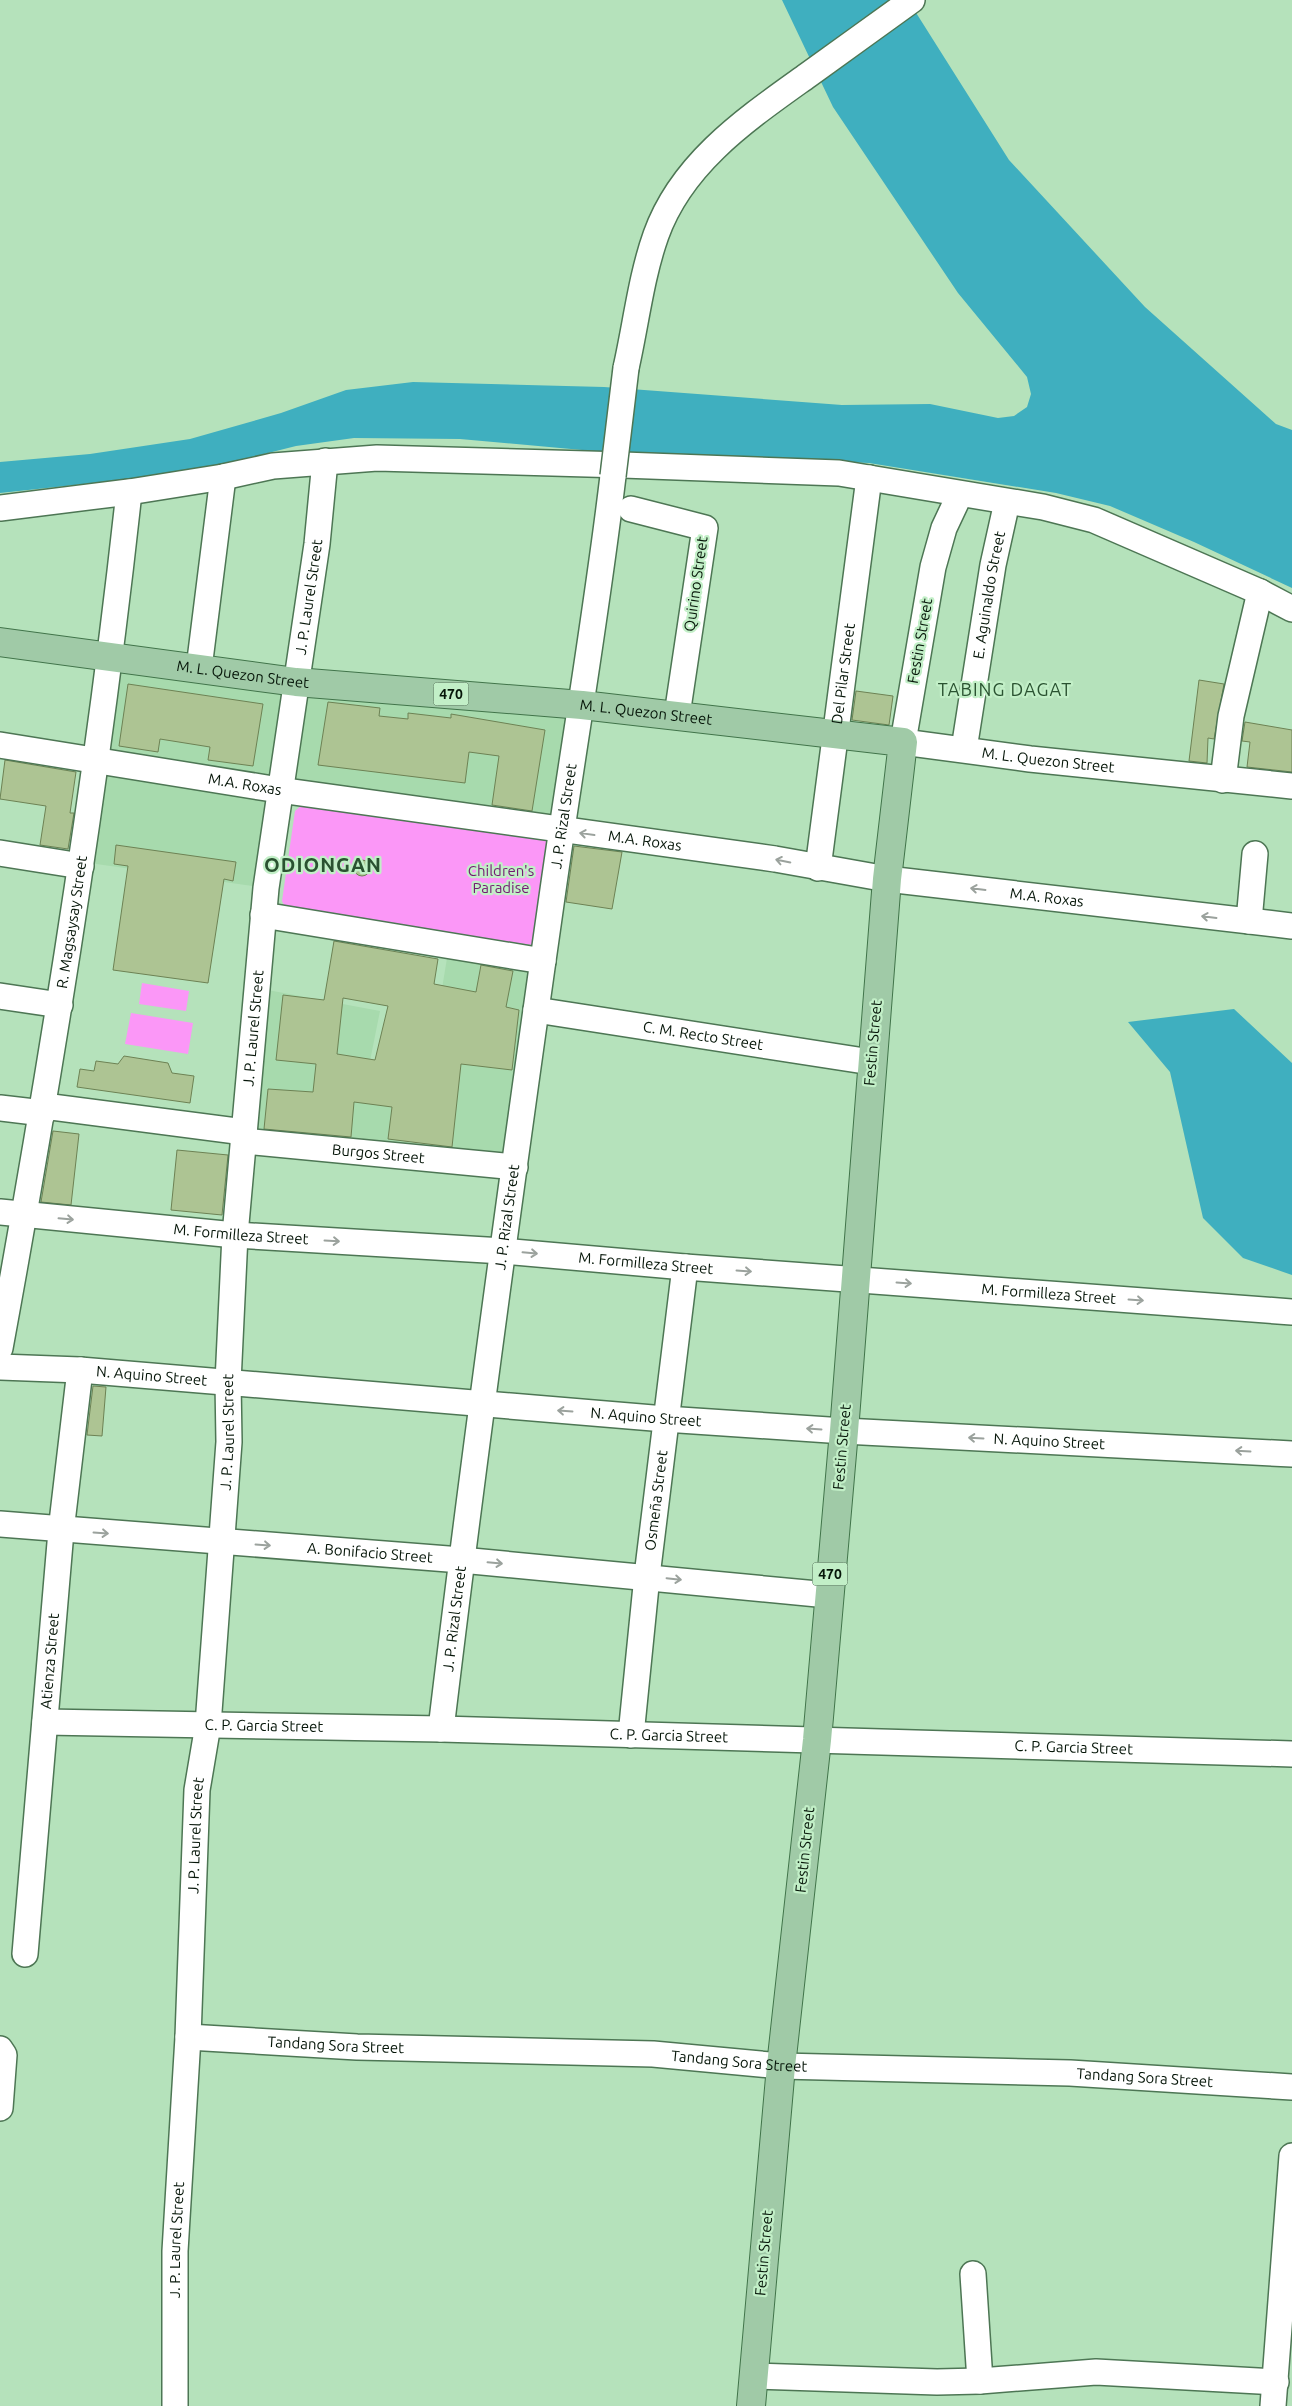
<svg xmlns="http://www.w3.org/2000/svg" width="1292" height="2406" font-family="Ubuntu,sans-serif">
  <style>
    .built { fill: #a7daad }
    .green { fill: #fb97f7 }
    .water { fill: #3fafbf }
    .building { fill: #adc493; stroke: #6d8254; fill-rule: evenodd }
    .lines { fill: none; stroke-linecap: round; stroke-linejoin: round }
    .minor-casing { stroke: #4d7654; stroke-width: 28 }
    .major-casing { stroke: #41744a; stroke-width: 30 }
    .minor { stroke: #fff; stroke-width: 25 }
    .major { stroke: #a0caa7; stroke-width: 28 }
    .minor-bridge-casing { stroke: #4d7654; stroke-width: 28; stroke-linecap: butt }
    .minor-bridge { stroke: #fff; stroke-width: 25 }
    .oneway { stroke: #9ba29d }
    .labels { text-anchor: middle; stroke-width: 4.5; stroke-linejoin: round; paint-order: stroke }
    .shield { fill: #c2efc7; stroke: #3e5742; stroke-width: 1 }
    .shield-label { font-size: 14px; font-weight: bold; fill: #061609 }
    .street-label { font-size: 15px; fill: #061609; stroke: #c2efc7 }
    .park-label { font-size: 15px; fill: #731a72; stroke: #c2efc7 }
    .quarter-label { font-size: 18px; letter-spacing: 1px; fill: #2a5231; stroke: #c2efc7 }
    .district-label { font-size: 20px; font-weight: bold; letter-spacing: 1px; fill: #2a5231; stroke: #c2efc7 }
  </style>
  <rect width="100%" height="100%" fill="#b5e2bb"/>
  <g class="built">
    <path d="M112 655 582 705 562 830 279 790 266 888 82 862Z"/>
    <path d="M449 946 543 961 515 1167 243 1141 257 988 380 1011 370 1061 387 1066 438 1013Z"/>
  </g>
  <g class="green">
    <path d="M303 804 546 839 549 845 533 945 398 927 285 907 282 901 295 811Z"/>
    <path d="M142 983 189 991 186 1011 139 1004Z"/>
    <path d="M131 1013 193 1023 188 1054 125 1044Z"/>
  </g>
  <g class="water">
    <path d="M782 0H908L1009 160 1145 307 1276 424 1292 430V588L1194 542 1110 506 1056 493 869 463 593 451 460 439 354 438 296 446 209 468 168 475 0 493V462L90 454 190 439 281 413 346 390 413 382 604 387 842 405 930 404 998 418 1014 416 1027 407 1031 394 1027 377 958 293 833 107Z"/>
    <path d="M1234 1009 1292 1063V1275L1243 1258 1203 1218 1170 1072 1128 1022Z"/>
  </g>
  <g class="building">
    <path d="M1199 680 1224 684 1214 739 1208 738 1207 763 1189 761Z"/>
    <path d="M128 684 263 704 253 766 208 760 210 747 160 739 158 752 119 746Z"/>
    <path d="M856 691 893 696 889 725 852 720Z"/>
    <path d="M328 702 380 708 379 716 408 719V713L451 718V714L545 730 532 811 492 805 499 756 469 752 465 783 318 765Z"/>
    <path d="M1245 722 1292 730V772L1247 767 1250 742 1242 741Z"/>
    <path d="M5 760 76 772 70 813H74L68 849 40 845 46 806 0 799Z"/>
    <path d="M116 845 236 862 233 881 224 879 208 983 113 970 128 866 114 864Z"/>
    <path d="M574 846 622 852 612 909 566 902Z"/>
    <circle cx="362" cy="868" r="8"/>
    <path d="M334 941 438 959 434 984 476 992 481 965 513 971 506 1007 519 1010 512 1070 461 1064 452 1147 388 1139 392 1107 354 1102 351 1137 264 1129 268 1089 313 1092 316 1064 276 1060 283 995 324 1000ZM343 998 388 1006 375 1060 337 1054Z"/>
    <path d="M124 1056 168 1063 172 1073 194 1076 190 1103 77 1087 80 1069 94 1071 96 1061 118 1064Z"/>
    <path d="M53 1131 79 1134 71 1205 41 1202Z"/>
    <path d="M177 1150 228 1155 222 1215 171 1210Z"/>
    <path d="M93 1386 106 1387 102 1436 87 1435Z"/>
  </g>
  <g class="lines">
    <g class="minor-casing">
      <g id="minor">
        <path d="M626 368C636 324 641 277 656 235 682 162 748 118 808 75 843 50 877 25 912 0"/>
        <path id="s1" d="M960 494 944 528 933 567 903 742 1030 759 1292 786"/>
        <path d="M0 508 129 492 223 477 273 466 377 458 623 465 839 473 1043 507 1094 520 1260 592 1292 609"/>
        <path d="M631 509 705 528 677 715"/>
        <path d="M199 668 223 477"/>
        <path id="s2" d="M0 745 279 790 775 859 887 879 1292 926"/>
        <path id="s3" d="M964 749 993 565 1007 502"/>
        <path d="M1223 780 1231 716 1260 592"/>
        <path d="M0 853 81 866"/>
        <path id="s4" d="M818 868 869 478"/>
        <path d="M263 915 543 961"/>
        <path d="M1249 921 1255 854"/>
        <path d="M0 996 60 1005"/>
        <path id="s5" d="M536 1010 871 1062"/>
        <path d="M44 1106 244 1132"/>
        <path d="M0 1108 43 1113"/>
        <path id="s6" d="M243 1141 515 1167"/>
        <path id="s7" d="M0 1212 235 1235 503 1251 685 1267 1292 1312"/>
        <path id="s8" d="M0 1348C52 1064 98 779 129 492"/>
        <path id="s9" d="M0 1367 80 1370 665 1419 844 1431 1292 1454"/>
        <path id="s10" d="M0 1524 461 1560 828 1595"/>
        <path id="s11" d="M45 1722 441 1729 1292 1754"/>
        <path id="s12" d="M441 1729C474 1453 512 1178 551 904 571 761 596 619 613 476"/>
        <path id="s13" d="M631 1735 647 1576 685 1267"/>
        <path id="s14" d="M25 1954 61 1531 80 1370"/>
        <path id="s15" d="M188 2037 357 2047 653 2054 781 2066 1070 2073 1292 2087"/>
        <path d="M0 2049 4 2055 0 2108"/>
        <path d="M973 2274 980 2381"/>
        <path d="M753 2376 937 2382 980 2381 1096 2372 1276 2382"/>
        <path id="s16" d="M175 2406V2251L188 2037 197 1790 208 1725 229 1442 228 1382 235 1235 266 888 317 544 325 461"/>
        <path d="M1273 2406 1292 2156"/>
      </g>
    </g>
    <g class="major-casing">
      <g id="major">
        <path id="s17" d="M0 642 296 682 582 705 903 742 887 879 844 1431 817 1740 781 2066 751 2406"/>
      </g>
    </g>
    <use href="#minor" class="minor"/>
    <use href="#major" class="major"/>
    <g class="minor-bridge-casing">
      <path id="minor-bridge" d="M613 476 626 368"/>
    </g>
    <use href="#minor-bridge" class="minor-bridge"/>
  </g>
  <defs><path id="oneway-shaft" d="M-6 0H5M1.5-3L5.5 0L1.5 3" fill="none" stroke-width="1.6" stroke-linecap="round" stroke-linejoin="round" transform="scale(1.25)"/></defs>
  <g class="oneway">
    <use href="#oneway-shaft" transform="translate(587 834) rotate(-172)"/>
    <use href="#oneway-shaft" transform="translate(783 861) rotate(-169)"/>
    <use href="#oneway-shaft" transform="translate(978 889) rotate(-173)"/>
    <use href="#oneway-shaft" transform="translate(1209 917) rotate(-173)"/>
    <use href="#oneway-shaft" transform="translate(66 1219) rotate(5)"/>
    <use href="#oneway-shaft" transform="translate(332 1241) rotate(3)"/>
    <use href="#oneway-shaft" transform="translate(530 1253) rotate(5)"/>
    <use href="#oneway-shaft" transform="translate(744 1271) rotate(4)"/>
    <use href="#oneway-shaft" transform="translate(904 1283) rotate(4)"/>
    <use href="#oneway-shaft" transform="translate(1136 1300) rotate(4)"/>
    <use href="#oneway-shaft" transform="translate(565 1411) rotate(-176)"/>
    <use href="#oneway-shaft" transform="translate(814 1429) rotate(-176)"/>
    <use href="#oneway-shaft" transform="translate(976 1438) rotate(-177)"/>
    <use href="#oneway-shaft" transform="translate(1243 1451) rotate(-177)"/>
    <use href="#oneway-shaft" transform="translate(101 1533) rotate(4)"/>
    <use href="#oneway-shaft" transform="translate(263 1545) rotate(4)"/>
    <use href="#oneway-shaft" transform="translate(495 1563) rotate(5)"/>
    <use href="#oneway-shaft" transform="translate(674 1579) rotate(6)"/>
  </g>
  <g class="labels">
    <g class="shield">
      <rect x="433.5" y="682.5" width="35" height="23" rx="4"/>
      <rect x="812.5" y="1562.5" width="35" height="23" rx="4"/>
    </g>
    <g class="shield-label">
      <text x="451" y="699">470</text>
      <text x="830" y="1579">470</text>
    </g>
    <g class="street-label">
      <text transform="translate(696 584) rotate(-82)" y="5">Quirino Street</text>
      <text dy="5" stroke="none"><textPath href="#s16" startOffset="1816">J. P. Laurel Street</textPath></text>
      <text dy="5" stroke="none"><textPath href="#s3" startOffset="156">E. Aguinaldo Street</textPath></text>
      <text transform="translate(920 641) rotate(-80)" y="5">Festin Street</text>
      <text dy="5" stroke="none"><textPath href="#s4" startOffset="196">Del Pilar Street</textPath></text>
      <text dy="5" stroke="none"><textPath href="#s17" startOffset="245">M. L. Quezon Street</textPath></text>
      <text dy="5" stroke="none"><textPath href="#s17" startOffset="650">M. L. Quezon Street</textPath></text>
      <text dy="5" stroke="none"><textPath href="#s1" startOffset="402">M. L. Quezon Street</textPath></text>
      <text dy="5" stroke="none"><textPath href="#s2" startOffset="248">M.A. Roxas</textPath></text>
      <text dy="5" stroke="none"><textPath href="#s12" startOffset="921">J. P. Rizal Street</textPath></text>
      <text dy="5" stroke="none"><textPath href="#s2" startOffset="652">M.A. Roxas</textPath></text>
      <text dy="5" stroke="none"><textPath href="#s2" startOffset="1058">M.A. Roxas</textPath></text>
      <text dy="5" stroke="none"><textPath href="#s8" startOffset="432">R. Magsaysay Street</textPath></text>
      <text dy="5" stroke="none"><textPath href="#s16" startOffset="1381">J. P. Laurel Street</textPath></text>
      <text dy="5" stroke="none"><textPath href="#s5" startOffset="169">C. M. Recto Street</textPath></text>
      <text transform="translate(873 1043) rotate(-85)" y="5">Festin Street</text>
      <text dy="5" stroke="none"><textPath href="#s6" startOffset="136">Burgos Street</textPath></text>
      <text dy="5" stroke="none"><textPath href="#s12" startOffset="516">J. P. Rizal Street</textPath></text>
      <text dy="5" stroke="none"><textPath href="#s7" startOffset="242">M. Formilleza Street</textPath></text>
      <text dy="5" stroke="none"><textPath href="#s7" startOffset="648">M. Formilleza Street</textPath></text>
      <text dy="5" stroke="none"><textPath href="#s7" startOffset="1052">M. Formilleza Street</textPath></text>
      <text dy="5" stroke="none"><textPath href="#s9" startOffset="152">N. Aquino Street</textPath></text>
      <text dy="5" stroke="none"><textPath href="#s9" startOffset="648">N. Aquino Street</textPath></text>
      <text dy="5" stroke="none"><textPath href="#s16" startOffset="976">J. P. Laurel Street</textPath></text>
      <text dy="5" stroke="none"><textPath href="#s9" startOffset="1052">N. Aquino Street</textPath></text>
      <text transform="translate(842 1447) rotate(-85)" y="5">Festin Street</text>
      <text dy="5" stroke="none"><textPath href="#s13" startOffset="236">Osmeña Street</textPath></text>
      <text dy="5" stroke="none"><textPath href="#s10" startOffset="371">A. Bonifacio Street</textPath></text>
      <text dy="5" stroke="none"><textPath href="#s12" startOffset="111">J. P. Rizal Street</textPath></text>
      <text dy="5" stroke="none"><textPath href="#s14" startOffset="294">Atienza Street</textPath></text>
      <text dy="5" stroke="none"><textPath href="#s11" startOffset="219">C. P. Garcia Street</textPath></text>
      <text dy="5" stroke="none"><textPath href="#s11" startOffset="624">C. P. Garcia Street</textPath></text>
      <text dy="5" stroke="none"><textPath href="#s11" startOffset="1029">C. P. Garcia Street</textPath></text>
      <text dy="5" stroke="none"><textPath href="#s16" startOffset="571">J. P. Laurel Street</textPath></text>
      <text transform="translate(805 1850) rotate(-84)" y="5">Festin Street</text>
      <text dy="5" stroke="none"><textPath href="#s15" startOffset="148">Tandang Sora Street</textPath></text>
      <text dy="5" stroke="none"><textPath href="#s15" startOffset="552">Tandang Sora Street</textPath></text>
      <text dy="5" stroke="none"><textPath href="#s15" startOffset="958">Tandang Sora Street</textPath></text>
      <text dy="5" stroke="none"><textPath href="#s16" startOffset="166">J. P. Laurel Street</textPath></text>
      <text transform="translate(764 2253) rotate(-85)" y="5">Festin Street</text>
    </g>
    <g class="park-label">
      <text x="501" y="876">Children's<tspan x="501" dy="17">Paradise</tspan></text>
    </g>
    <g class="quarter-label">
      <text x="1005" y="696">TABING DAGAT</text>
    </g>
    <g class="district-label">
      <text x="323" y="872">ODIONGAN</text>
    </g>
  </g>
</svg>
